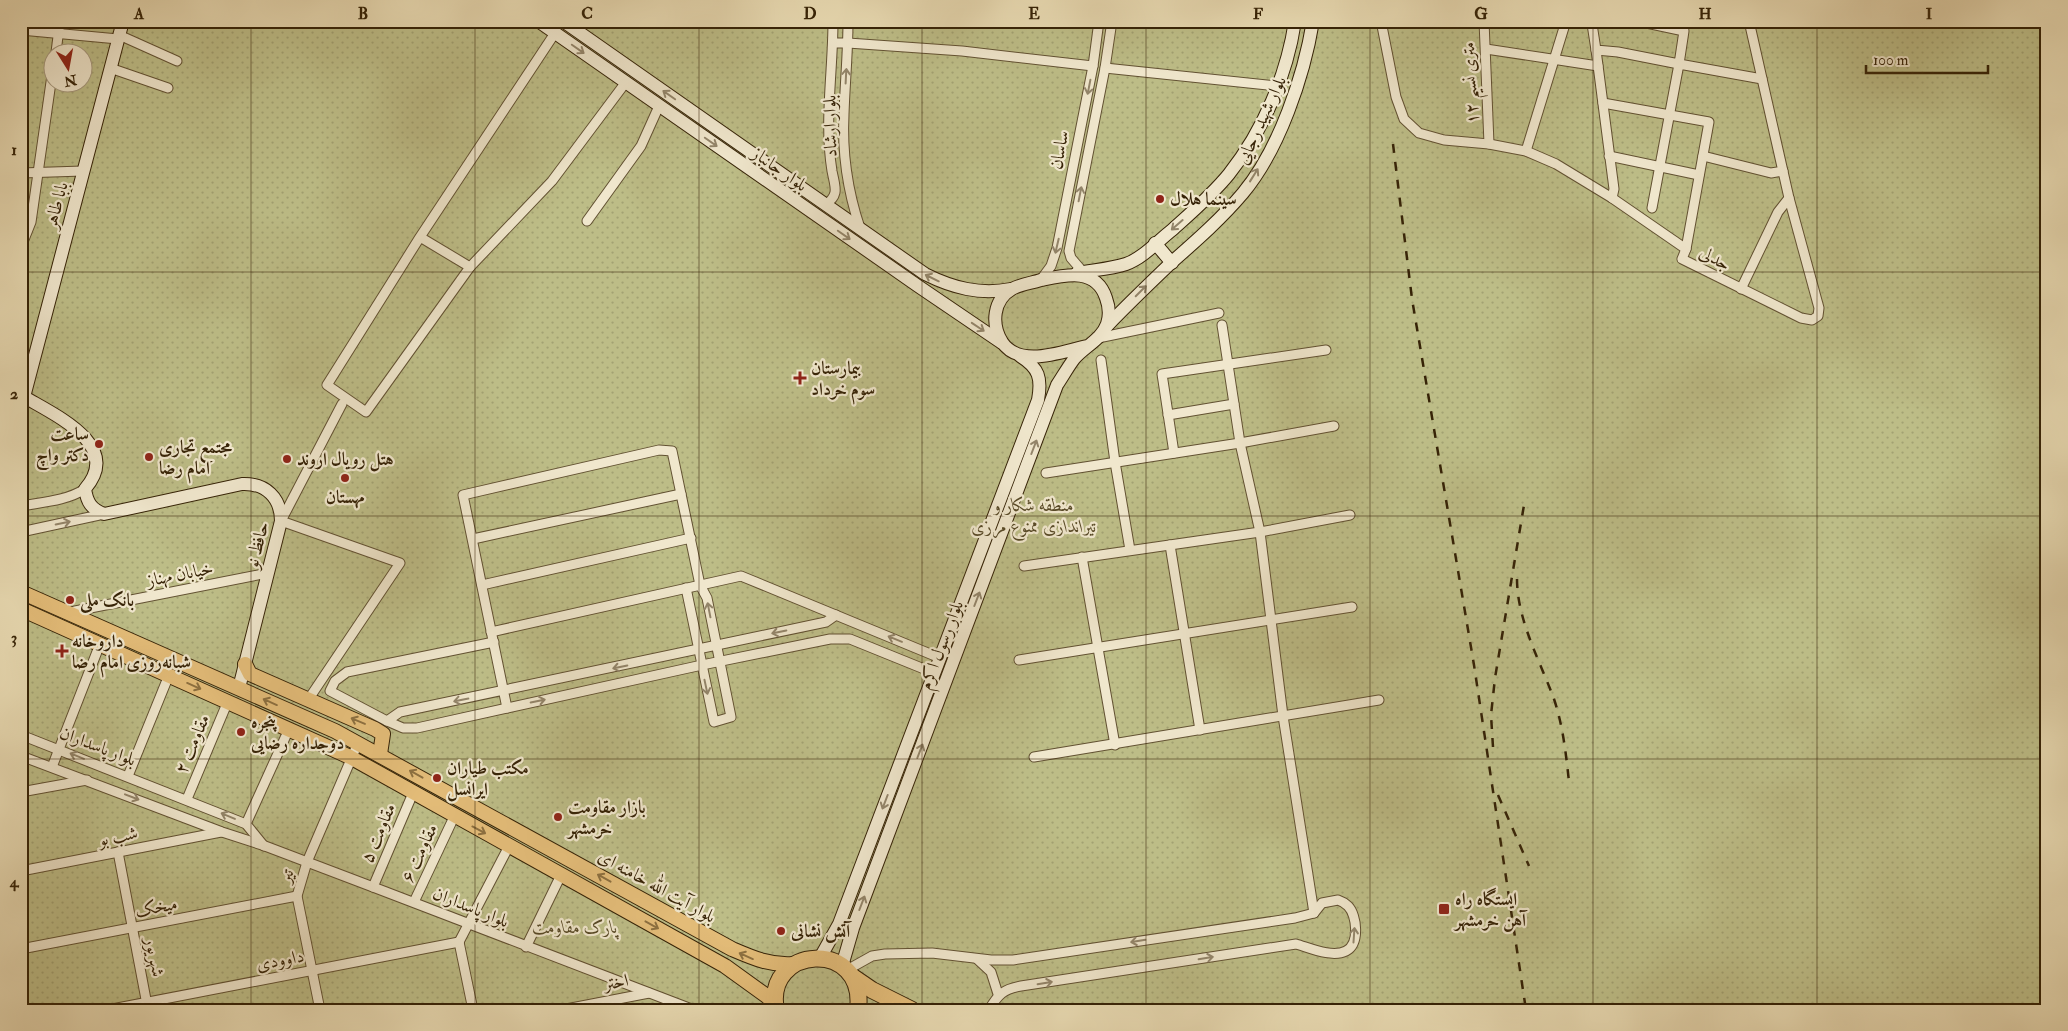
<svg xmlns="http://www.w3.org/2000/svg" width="2068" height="1031" font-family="'IM FELL Double Pica',Amiri,serif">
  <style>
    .park { fill: url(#park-dots); stroke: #7a7047; fill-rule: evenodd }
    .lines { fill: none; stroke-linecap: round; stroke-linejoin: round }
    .street-casing { stroke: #625132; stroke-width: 11 }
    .secondary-casing { stroke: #362307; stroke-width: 14 }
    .primary-casing { stroke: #362307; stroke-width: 16 }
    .highway-casing { stroke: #362307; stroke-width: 18 }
    .street { stroke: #f0e7cd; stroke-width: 9 }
    .secondary { stroke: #f0e7cd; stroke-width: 12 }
    .primary { stroke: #e4bd79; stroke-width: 14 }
    .highway { stroke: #e4bd79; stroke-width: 16 }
    .rail { stroke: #362307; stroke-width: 2.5; stroke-dasharray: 9 9; stroke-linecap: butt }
    .oneway { stroke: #93856a }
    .oneway2 { stroke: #8d7040 }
    .grid { fill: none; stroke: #362307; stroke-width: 1; stroke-opacity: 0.55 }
    .poi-dot { fill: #8f2418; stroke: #f0e7cd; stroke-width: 2 }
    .labels { text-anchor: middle; stroke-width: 4.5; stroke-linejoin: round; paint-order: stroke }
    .street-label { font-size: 18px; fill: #362307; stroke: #f0e7cd }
    .poi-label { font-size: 18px; font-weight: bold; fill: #362307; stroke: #f0e7cd; text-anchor: start }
    .park-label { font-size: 18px; font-style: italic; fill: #584a27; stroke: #f0e7cd }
    .neatline { fill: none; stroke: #362307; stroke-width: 2 }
    .grid-label { font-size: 16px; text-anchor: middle; font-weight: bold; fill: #362307 }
  </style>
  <defs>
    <pattern id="park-dots" width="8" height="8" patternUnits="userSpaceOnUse" patternTransform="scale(1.25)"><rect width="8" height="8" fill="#bdbd87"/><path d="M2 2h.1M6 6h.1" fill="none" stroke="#a3a273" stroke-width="1.8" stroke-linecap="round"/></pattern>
  </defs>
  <rect width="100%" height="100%" fill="#e8dab2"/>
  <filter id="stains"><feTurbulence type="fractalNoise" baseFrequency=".004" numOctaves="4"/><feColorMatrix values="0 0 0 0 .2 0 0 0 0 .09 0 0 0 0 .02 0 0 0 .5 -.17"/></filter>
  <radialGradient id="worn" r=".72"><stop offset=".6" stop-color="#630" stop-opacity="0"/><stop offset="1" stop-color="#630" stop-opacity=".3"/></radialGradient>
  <path class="park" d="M21 21H2047V1010H21ZM52 52H82V82H52Z"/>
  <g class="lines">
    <g class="street-casing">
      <g id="street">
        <path d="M848 21C848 52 845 83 844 114 842 152 848 192 860 228"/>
        <path d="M1381 21 1396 97 1404 119 1419 133 1444 140 1489 144 1526 151 1556 164 1612 198 1686 249 1682 259 1801 318 1812 320 1818 316 1819 308 1789 198 1749 21"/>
        <path d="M1484 21 1489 144"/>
        <path d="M1592 24 1596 50 1618 52 1679 64 1684 31 1637 21"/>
        <path d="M21 30 118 39"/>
        <path d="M119 35 177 61"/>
        <path d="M833 43H848L962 51 1093 66"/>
        <path d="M1486 49 1598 66"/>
        <path d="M1596 50 1614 189 1612 198"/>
        <path d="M56 52 60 21"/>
        <path d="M110 68 168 88"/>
        <path d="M1105 68 1277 86"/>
        <path d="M1603 103 1709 122 1686 249"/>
        <path d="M1526 151 1566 21"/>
        <path d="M1609 156 1699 175"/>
        <path d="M1703 156 1771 173 1783 171"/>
        <path d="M21 173 83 171"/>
        <path d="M825 205C840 195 835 187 832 171 824 122 833 71 833 21"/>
        <path d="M1652 208 1679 64 1762 79"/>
        <path d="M587 221 641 146 659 106"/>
        <path d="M420 237 470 267 366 412 327 385 420 237 555 33"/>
        <path d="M21 247 31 222 52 75"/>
        <path d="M470 267 552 181 626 82"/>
        <path d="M1083 272 1071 258 1069 251 1105 68 1112 21"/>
        <path d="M1040 281 1051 266 1057 248 1093 66 1099 21"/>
        <path d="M1741 289 1778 212 1789 198"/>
        <path d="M1222 325 1240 443 1260 532 1283 716 1314 913"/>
        <path d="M1098 338 1219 313"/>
        <path d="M1101 360 1115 462 1130 550"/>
        <path d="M1168 415 1234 404"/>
        <path d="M1174 453 1162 374 1326 350"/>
        <path d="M1046 473 1240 443 1334 426"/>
        <path d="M21 506C43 502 66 501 85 489"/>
        <path d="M21 532 104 514"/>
        <path d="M473 539 681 494"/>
        <path d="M1170 545 1200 730"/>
        <path d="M1082 557 1115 745"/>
        <path d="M1024 566 1260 532 1350 515"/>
        <path d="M482 585 691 538"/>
        <path d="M70 612 268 573"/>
        <path d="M836 615 826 622 400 712 387 721 403 728H417L702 665 830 639H850L934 673"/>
        <path d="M491 632 741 576 940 658"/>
        <path d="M1019 660 1352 607"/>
        <path d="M308 700 400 563 281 521 342 404"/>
        <path d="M507 708 463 495 659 450 672 451 700 585 707 598 731 717 714 722 686 588"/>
        <path d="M387 721 330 691 335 681 347 672 494 642"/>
        <path d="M21 735 246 824 264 846"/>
        <path d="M21 756 222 832 265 846 373 887 694 1010"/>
        <path d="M1034 757 1379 700"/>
        <path d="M52 767 100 644"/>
        <path d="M128 776 169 675"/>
        <path d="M21 792 87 780"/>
        <path d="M187 799 228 701"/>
        <path d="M246 824 289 729"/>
        <path d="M118 852 148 1010"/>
        <path d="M21 871 221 832"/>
        <path d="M373 887 413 793"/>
        <path d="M414 902 454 817"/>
        <path d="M459 942 509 846"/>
        <path d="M459 942 473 1010"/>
        <path d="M526 947 561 875"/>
        <path d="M21 949 297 896"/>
        <path d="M977 959 991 972 998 994"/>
        <path d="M847 970 872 956 885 954 932 953 991 960H1013L1295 918 1314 913 1322 903 1338 900C1341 901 1345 903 1348 906 1357 915 1360 944 1346 951 1332 958 1310 948 1296 944L1021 986C1004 989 998 994 989 1010"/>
        <path d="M107 1010 459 942"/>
        <path d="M320 1010 297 896 307 862 358 743"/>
        <path d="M561 1010 649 993"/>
      </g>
    </g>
    <g class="secondary-casing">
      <g id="secondary">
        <path d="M538 21 918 286 1002 343"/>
        <path d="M563 21 925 274C953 288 980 295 1011 289"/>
        <path d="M1155 243 1172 263"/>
        <path d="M1077 273C1093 270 1111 269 1126 264 1143 258 1158 241 1172 230 1192 212 1212 195 1229 174 1263 131 1287 75 1295 21"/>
        <path d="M1107 326C1128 304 1150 283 1172 262 1197 240 1222 218 1243 193 1279 150 1304 76 1313 21"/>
        <path d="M21 395C52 414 124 444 85 489 87 502 91 509 104 514L242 484C266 483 281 498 281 521L239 688"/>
        <path d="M24 397 123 21"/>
        <path d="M820 958 839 924 1038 400C1042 378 1039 368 1020 356"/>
        <path d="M842 966 853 928 1057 385C1063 376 1068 367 1074 359 1084 347 1102 339 1107 324 1110 315 1109 306 1106 298 1096 267 1065 275 1041 280 1032 283 1021 284 1012 289 993 300 991 324 1002 342 1020 369 1063 351 1087 346"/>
      </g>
    </g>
    <g class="primary-casing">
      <g id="primary">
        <path d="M21 592 335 731 732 949C753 958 771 966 794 964"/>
        <path d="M21 609 350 757 725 966 768 997 775 1007"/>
        <path d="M245 664 250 674 375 729 383 734 380 754"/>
      </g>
    </g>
    <g class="highway-casing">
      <g id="highway">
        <path d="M853 977 872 990 912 1010"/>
        <path d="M776 1010C763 945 867 938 858 1010"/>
      </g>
    </g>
    <use href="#street" class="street"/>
    <use href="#secondary" class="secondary"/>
    <use href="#primary" class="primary"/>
    <use href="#highway" class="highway"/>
    <g class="rail">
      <path d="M1393 144 1412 299 1474 665 1526 1010"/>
      <path d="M1517 579C1517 620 1540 661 1554 699 1563 726 1566 754 1569 782"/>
      <path d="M1493 747 1491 715 1495 678 1524 505"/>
      <path d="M1498 795 1529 866"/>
    </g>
  </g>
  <defs><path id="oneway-shaft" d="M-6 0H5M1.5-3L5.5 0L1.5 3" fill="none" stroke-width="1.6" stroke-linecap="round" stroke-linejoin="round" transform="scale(1.25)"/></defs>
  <g class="oneway">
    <use href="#oneway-shaft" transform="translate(578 49) rotate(35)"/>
    <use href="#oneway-shaft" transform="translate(846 76) rotate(-87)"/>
    <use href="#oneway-shaft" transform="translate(1089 87) rotate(101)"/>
    <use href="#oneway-shaft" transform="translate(669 95) rotate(-145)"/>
    <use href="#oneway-shaft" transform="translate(711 142) rotate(35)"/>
    <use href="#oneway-shaft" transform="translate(1254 175) rotate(-58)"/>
    <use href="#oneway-shaft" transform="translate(1080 194) rotate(-79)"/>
    <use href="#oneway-shaft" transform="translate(1177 225) rotate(139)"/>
    <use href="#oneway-shaft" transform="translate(844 235) rotate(35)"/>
    <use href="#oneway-shaft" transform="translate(1057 246) rotate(103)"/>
    <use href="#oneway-shaft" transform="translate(932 278) rotate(-154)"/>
    <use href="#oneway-shaft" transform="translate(1141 291) rotate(-45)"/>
    <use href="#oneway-shaft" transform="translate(978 327) rotate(34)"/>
    <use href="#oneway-shaft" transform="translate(1034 447) rotate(-69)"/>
    <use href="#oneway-shaft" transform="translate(63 523) rotate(-12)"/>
    <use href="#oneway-shaft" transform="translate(977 599) rotate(-69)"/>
    <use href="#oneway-shaft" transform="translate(709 610) rotate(-101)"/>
    <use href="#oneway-shaft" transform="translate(779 632) rotate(168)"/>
    <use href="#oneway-shaft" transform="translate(895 639) rotate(-158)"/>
    <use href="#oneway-shaft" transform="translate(620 667) rotate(168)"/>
    <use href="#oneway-shaft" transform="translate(706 687) rotate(78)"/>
    <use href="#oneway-shaft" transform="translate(461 700) rotate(169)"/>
    <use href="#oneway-shaft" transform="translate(538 701) rotate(-12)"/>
    <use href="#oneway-shaft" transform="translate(920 751) rotate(-69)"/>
    <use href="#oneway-shaft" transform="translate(77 756) rotate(-158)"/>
    <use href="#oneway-shaft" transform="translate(132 797) rotate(21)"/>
    <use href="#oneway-shaft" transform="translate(885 802) rotate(111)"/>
    <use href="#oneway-shaft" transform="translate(228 816) rotate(-157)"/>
    <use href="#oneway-shaft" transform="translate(862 903) rotate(-69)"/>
    <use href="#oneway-shaft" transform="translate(1354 935) rotate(-86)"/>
    <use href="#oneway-shaft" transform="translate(1138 941) rotate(171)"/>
    <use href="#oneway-shaft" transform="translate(1206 958) rotate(-9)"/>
    <use href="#oneway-shaft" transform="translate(1045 983) rotate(-9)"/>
  </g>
  <g class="oneway2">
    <use href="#oneway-shaft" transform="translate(194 686) rotate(24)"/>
    <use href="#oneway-shaft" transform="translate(270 702) rotate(-156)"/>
    <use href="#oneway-shaft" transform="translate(358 721) rotate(-157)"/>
    <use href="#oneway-shaft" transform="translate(416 774) rotate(-151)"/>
    <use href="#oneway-shaft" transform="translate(479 830) rotate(28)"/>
    <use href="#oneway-shaft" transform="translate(604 878) rotate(-151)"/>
    <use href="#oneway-shaft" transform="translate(652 925) rotate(29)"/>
    <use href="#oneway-shaft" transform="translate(746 956) rotate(-156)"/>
  </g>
  <path class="grid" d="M251 21V1010M475 21V1010M699 21V1010M922 21V1010M1146 21V1010M1370 21V1010M1593 21V1010M1817 21V1010M21 272H2047M21 516H2047M21 759H2047"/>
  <g class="poi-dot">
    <circle cx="1160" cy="199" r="5"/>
    <path d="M797.5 370.5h5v5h5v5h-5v5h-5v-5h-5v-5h5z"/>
    <circle cx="99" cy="444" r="5"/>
    <circle cx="149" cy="457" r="5"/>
    <circle cx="287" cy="459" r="5"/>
    <circle cx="345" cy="478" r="5"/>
    <circle cx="70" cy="600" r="5"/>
    <path d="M59.5 643.5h5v5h5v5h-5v5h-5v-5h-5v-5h5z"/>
    <circle cx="241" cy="732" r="5"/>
    <circle cx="437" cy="778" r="5"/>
    <circle cx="558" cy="817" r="5"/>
    <rect x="1438" y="903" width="12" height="12" rx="2.5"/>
    <circle cx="781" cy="931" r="5"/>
  </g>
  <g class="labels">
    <g class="street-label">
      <text transform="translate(1470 83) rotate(-93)" y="6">۱۲ متری نسیم</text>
      <text transform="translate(1261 120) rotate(-65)" y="6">بلوار شهید رجایی</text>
      <text transform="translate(830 126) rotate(-91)" y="6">بلوار ارشاد</text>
      <text transform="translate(1059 150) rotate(-79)" y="6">ساسان</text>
      <text transform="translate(780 169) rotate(35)" y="6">بلوار جانباز</text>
      <text transform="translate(56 205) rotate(-75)" y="6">بابا طاهر</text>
      <text transform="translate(1715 258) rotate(28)" y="6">جدلی</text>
      <text transform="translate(257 545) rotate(-76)" y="6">حافظ نو</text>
      <text transform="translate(180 574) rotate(-11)" y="6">خیابان مهناز</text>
      <text transform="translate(941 645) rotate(-69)" y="6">بلوار رسول اکرم</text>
      <text transform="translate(192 744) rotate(-67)" y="6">مقاومت ۲</text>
      <text transform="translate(98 746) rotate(21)" y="6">بلوار پاسداران</text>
      <text transform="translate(378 833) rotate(-67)" y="6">مقاومت ۵</text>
      <text transform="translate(118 836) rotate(-11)" y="6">شب بو</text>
      <text transform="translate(419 853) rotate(-65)" y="6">مقاومت ۶</text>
      <text transform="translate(286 876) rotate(-74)" y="6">تیر</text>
      <text transform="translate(657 886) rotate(29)" y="6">بلوار آیت الله خامنه ای</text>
      <text transform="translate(156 907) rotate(-11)" y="6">میخک</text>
      <text transform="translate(471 907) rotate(22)" y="6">بلوار پاسداران</text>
      <text transform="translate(155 957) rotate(79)" y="6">شهریور</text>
      <text transform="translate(280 960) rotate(-11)" y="6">داوودی</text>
      <text transform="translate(616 982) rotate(-11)" y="6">اختر</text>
    </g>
    <g class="poi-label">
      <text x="1170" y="205">سینما هلال</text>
      <text x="811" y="374">بیمارستان<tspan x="811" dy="21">سوم خرداد</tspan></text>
      <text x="89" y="440" text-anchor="end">ساعت<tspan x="89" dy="21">دکتر واچ</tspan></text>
      <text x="159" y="453">مجتمع تجاری<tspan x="159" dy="21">امام رضا</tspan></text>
      <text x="297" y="465">هتل رویال اروند</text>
      <text x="345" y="503" text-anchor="middle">مهستان</text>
      <text x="80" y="606">بانک ملی</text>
      <text x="72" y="647">داروخانه<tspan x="72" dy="21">شبانه‌روزی امام رضا</tspan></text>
      <text x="251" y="728">پنجره<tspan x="251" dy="21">دوجداره رضایی</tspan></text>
      <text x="447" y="774">مكتب طياران<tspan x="447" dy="21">ايرانسل</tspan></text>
      <text x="568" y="813">بازار مقاومت<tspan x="568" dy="21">خرمشهر</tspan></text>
      <text x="1455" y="905">ایستگاه راه<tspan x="1455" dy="21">آهن خرمشهر</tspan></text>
      <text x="791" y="937">آتش نشانی</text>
    </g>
    <g class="park-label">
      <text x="1034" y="511">منطقه شکار و<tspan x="1034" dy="21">تیراندازی ممنوع مرزی</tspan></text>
      <text x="575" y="933">پارک مقاومت</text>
    </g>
  </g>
  <rect width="2068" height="1031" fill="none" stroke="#e8dab2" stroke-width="55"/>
  <g transform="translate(68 68) rotate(169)"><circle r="24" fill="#f0e7cd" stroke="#a6997e"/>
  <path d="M0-4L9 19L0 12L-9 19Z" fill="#8f2418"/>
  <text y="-8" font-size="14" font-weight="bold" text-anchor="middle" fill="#362307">N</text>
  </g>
  <path d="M1866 65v8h122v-8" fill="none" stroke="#362307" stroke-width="2.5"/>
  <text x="1873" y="65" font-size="15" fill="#362307" stroke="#f0e7cd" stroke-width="4" paint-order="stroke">100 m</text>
  <rect x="28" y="28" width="2012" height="976" class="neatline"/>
  <g class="grid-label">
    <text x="139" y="19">A</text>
    <text x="363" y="19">B</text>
    <text x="587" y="19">C</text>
    <text x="810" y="19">D</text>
    <text x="1034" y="19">E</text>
    <text x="1258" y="19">F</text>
    <text x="1481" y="19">G</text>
    <text x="1705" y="19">H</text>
    <text x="1929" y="19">I</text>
    <text x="14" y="155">1</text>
    <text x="14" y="399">2</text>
    <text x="14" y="643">3</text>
    <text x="14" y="887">4</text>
  </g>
  <rect width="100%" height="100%" filter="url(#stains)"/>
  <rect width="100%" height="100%" fill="url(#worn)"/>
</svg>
